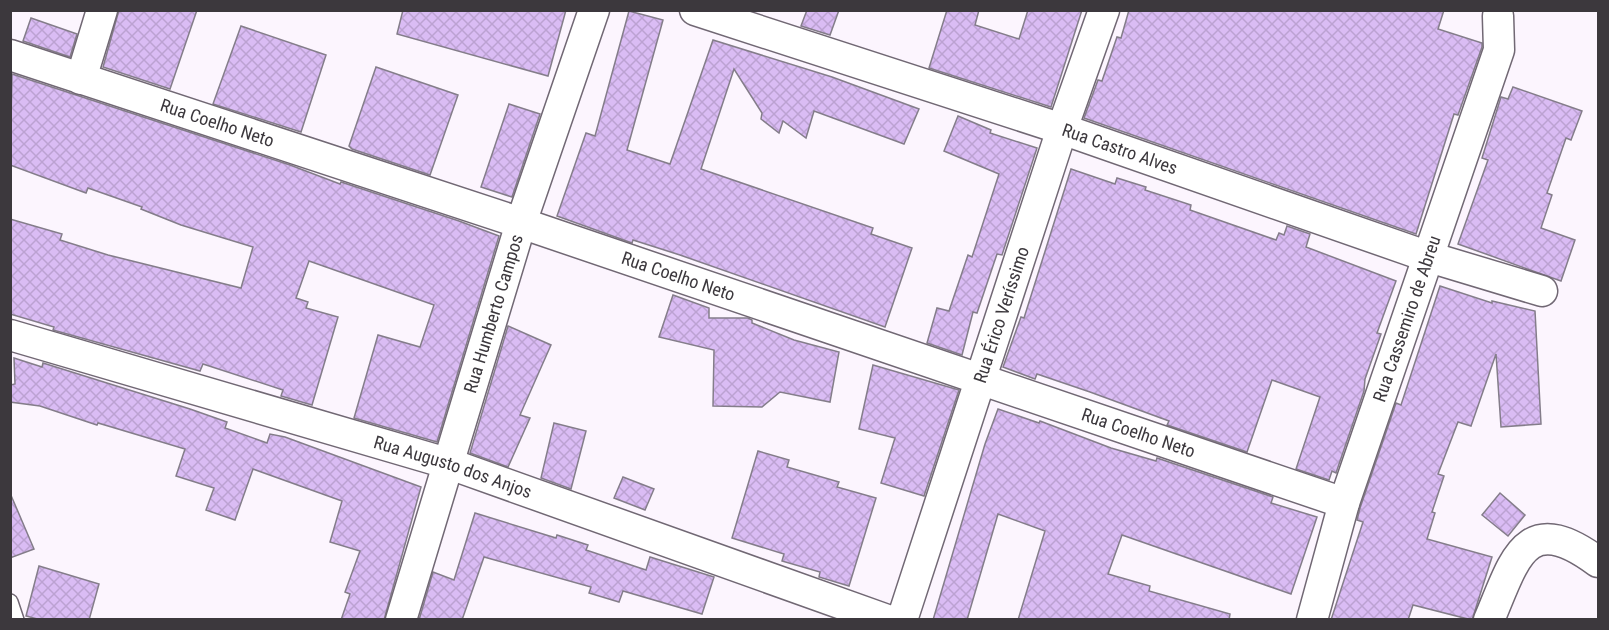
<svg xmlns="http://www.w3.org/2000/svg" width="1609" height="630" font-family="'Roboto Condensed',sans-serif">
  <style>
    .building { fill: url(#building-cross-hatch); stroke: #847d8a; stroke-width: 1.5 }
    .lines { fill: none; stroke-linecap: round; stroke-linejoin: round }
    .service-casing { stroke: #716874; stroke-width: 18 }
    .minor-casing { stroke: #716874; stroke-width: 33 }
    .service { stroke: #fff; stroke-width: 15 }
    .minor { stroke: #fff; stroke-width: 30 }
    .labels { text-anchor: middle; stroke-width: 4.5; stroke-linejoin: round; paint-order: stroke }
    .street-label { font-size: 18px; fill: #3c383d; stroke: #fcf5fe }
  </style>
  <defs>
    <pattern id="building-cross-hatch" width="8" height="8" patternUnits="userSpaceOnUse" patternTransform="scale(1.5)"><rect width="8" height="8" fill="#dabcf4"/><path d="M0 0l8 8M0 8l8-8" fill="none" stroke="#bca2d2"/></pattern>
  </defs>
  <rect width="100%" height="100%" fill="#fcf5fe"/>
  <g class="building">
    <path d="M119 10H197L170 89 103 67Z"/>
    <path d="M403 10H566L548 76 397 34Z"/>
    <path d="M807 10H839L830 35 801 26Z"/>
    <path d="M947 10H979L975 25 1019 39 1028 10H1082L1051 107 929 68Z"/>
    <path d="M1129 10H1444L1438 29 1482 43V47L1458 115 1454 114 1416 234 1084 118 1098 80 1102 81 1117 37 1121 38Z"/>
    <path d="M629 11 663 20 627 150 670 164 713 40 832 77 919 109 904 144 814 111 806 138 783 121 779 133 761 119 762 113 734 69 701 169 873 228 871 234 912 248 885 327 680 255 633 240 632 243 557 216 586 133 595 136Z"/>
    <path d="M31 18 77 34 70 57 23 41Z"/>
    <path d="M241 26 326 55 301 132 213 104Z"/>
    <path d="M376 67 458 95 430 175 352 149 349 146Z"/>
    <path d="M12 74 290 165 340 184 341 182 459 221 499 236 437 442 354 418 378 335 420 347 434 305 309 261 296 298 308 302 306 308 338 317 312 405 281 396 283 390 203 364 200 371 53 330 54 327 10 314V219L62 234 60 240 108 255 241 288 253 247 181 225 141 209 142 207 88 188 86 193 10 165Z"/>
    <path d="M1513 87 1582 111 1571 140 1566 138 1547 193 1552 195 1541 228 1575 240 1561 281 1458 244 1488 160 1482 158 1501 97 1508 99Z"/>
    <path d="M509 104 540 114 512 197 481 187Z"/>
    <path d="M958 116 991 130 990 133 1037 148 1002 255 997 254 977 313 973 312 962 355 927 343 937 308 949 311 968 255 972 257 999 174 944 151Z"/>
    <path d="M1071 169 1115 184 1117 178 1146 187 1145 190 1191 205 1190 210 1276 240 1279 233 1284 235 1287 226 1310 234 1306 247 1396 281 1377 333 1381 334 1365 379 1364 391 1336 473 1332 471 1329 480 1296 469 1320 397 1272 380 1247 452 1167 425 1169 421 1090 392 1037 374 1035 379 1003 367 1021 317 1024 318Z"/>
    <path d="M1440 286 1492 303V301L1535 311 1541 424 1501 427 1496 354 1471 426 1458 422 1438 474 1444 476 1432 512 1435 513 1427 539 1492 557 1472 620 1413 605 1408 620H1331L1363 522 1357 520 1360 508 1396 403 1401 405Z"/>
    <path d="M673 295 709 308V318H748L752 320V323L794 340 839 352 830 402 780 392 762 407 713 406 714 350 659 337Z"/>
    <path d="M508 326 551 345 520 415 530 418 508 467 470 453Z"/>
    <path d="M14 358 42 367 43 363 190 409 227 422 225 428 267 443 270 434 285 437 421 487 384 620H341L350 594 345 592 360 551 330 542 342 501 253 469 235 520 206 510 214 488 176 476 185 449 98 423 97 425 40 406 10 402V385L15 384Z"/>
    <path d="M873 365 959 390 924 496 881 483 895 438 859 429Z"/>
    <path d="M998 409 1039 423 1040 421 1111 448 1156 461 1157 458 1273 497 1271 503 1317 517 1291 594 1122 535 1108 574 1150 586 1149 591 1230 614 1229 620H1018L1045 531 998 514 967 620H933L985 444Z"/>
    <path d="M554 423 586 431 571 489 541 478Z"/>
    <path d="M758 451 789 460 787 467 839 482 837 487 876 498 849 586 819 577 820 572 782 561 784 554 732 538Z"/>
    <path d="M623 477 654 489 645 510 614 498Z"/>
    <path d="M10 493 34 549 10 558Z"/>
    <path d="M1500 493 1525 515 1508 536 1482 515Z"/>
    <path d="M475 513 556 538 557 535 588 545 586 550 646 570 650 557 714 577 702 614 623 591 619 602 589 593 591 587 484 557 462 620H419L433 572 454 580Z"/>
    <path d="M39 566 99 584 89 620H41L26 616Z"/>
  </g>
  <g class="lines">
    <g class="service-casing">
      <path id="service" d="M10 602 16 620"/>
    </g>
    <g class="minor-casing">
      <g id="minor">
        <path id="s1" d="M695 10 1062 129 1429 257 1542 291"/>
        <path id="s2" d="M10 55 521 223 1344 503"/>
        <path d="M81 79 102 10"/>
        <path id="s3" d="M10 335 450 464 887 620"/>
        <path id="s4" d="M401 620 521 223 594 10"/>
        <path id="s5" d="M902 620 1062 129 1104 10"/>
        <path id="s6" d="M1312 620 1344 503 1499 50 1498 16"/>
        <path d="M1489 620C1515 559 1525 508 1598 562"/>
      </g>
    </g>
    <use href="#service" class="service"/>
    <use href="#minor" class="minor"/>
  </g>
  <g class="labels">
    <g class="street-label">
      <text dy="6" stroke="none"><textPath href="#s2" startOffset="218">Rua Coelho Neto</textPath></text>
      <text dy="6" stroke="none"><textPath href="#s1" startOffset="447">Rua Castro Alves</textPath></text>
      <text dy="6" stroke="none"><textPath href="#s2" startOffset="704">Rua Coelho Neto</textPath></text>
      <text dy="6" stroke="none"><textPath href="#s4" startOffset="320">Rua Humberto Campos</textPath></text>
      <text dy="6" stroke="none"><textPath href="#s5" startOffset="321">Rua Érico Veríssimo</textPath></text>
      <text dy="6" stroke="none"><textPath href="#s6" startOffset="316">Rua Cassemiro de Abreu</textPath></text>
      <text dy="6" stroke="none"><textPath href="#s2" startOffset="1190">Rua Coelho Neto</textPath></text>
      <text dy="6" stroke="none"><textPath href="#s3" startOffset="462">Rua Augusto dos Anjos</textPath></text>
    </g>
  </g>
  <rect width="1609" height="630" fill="none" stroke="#3c383d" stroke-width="24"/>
</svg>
